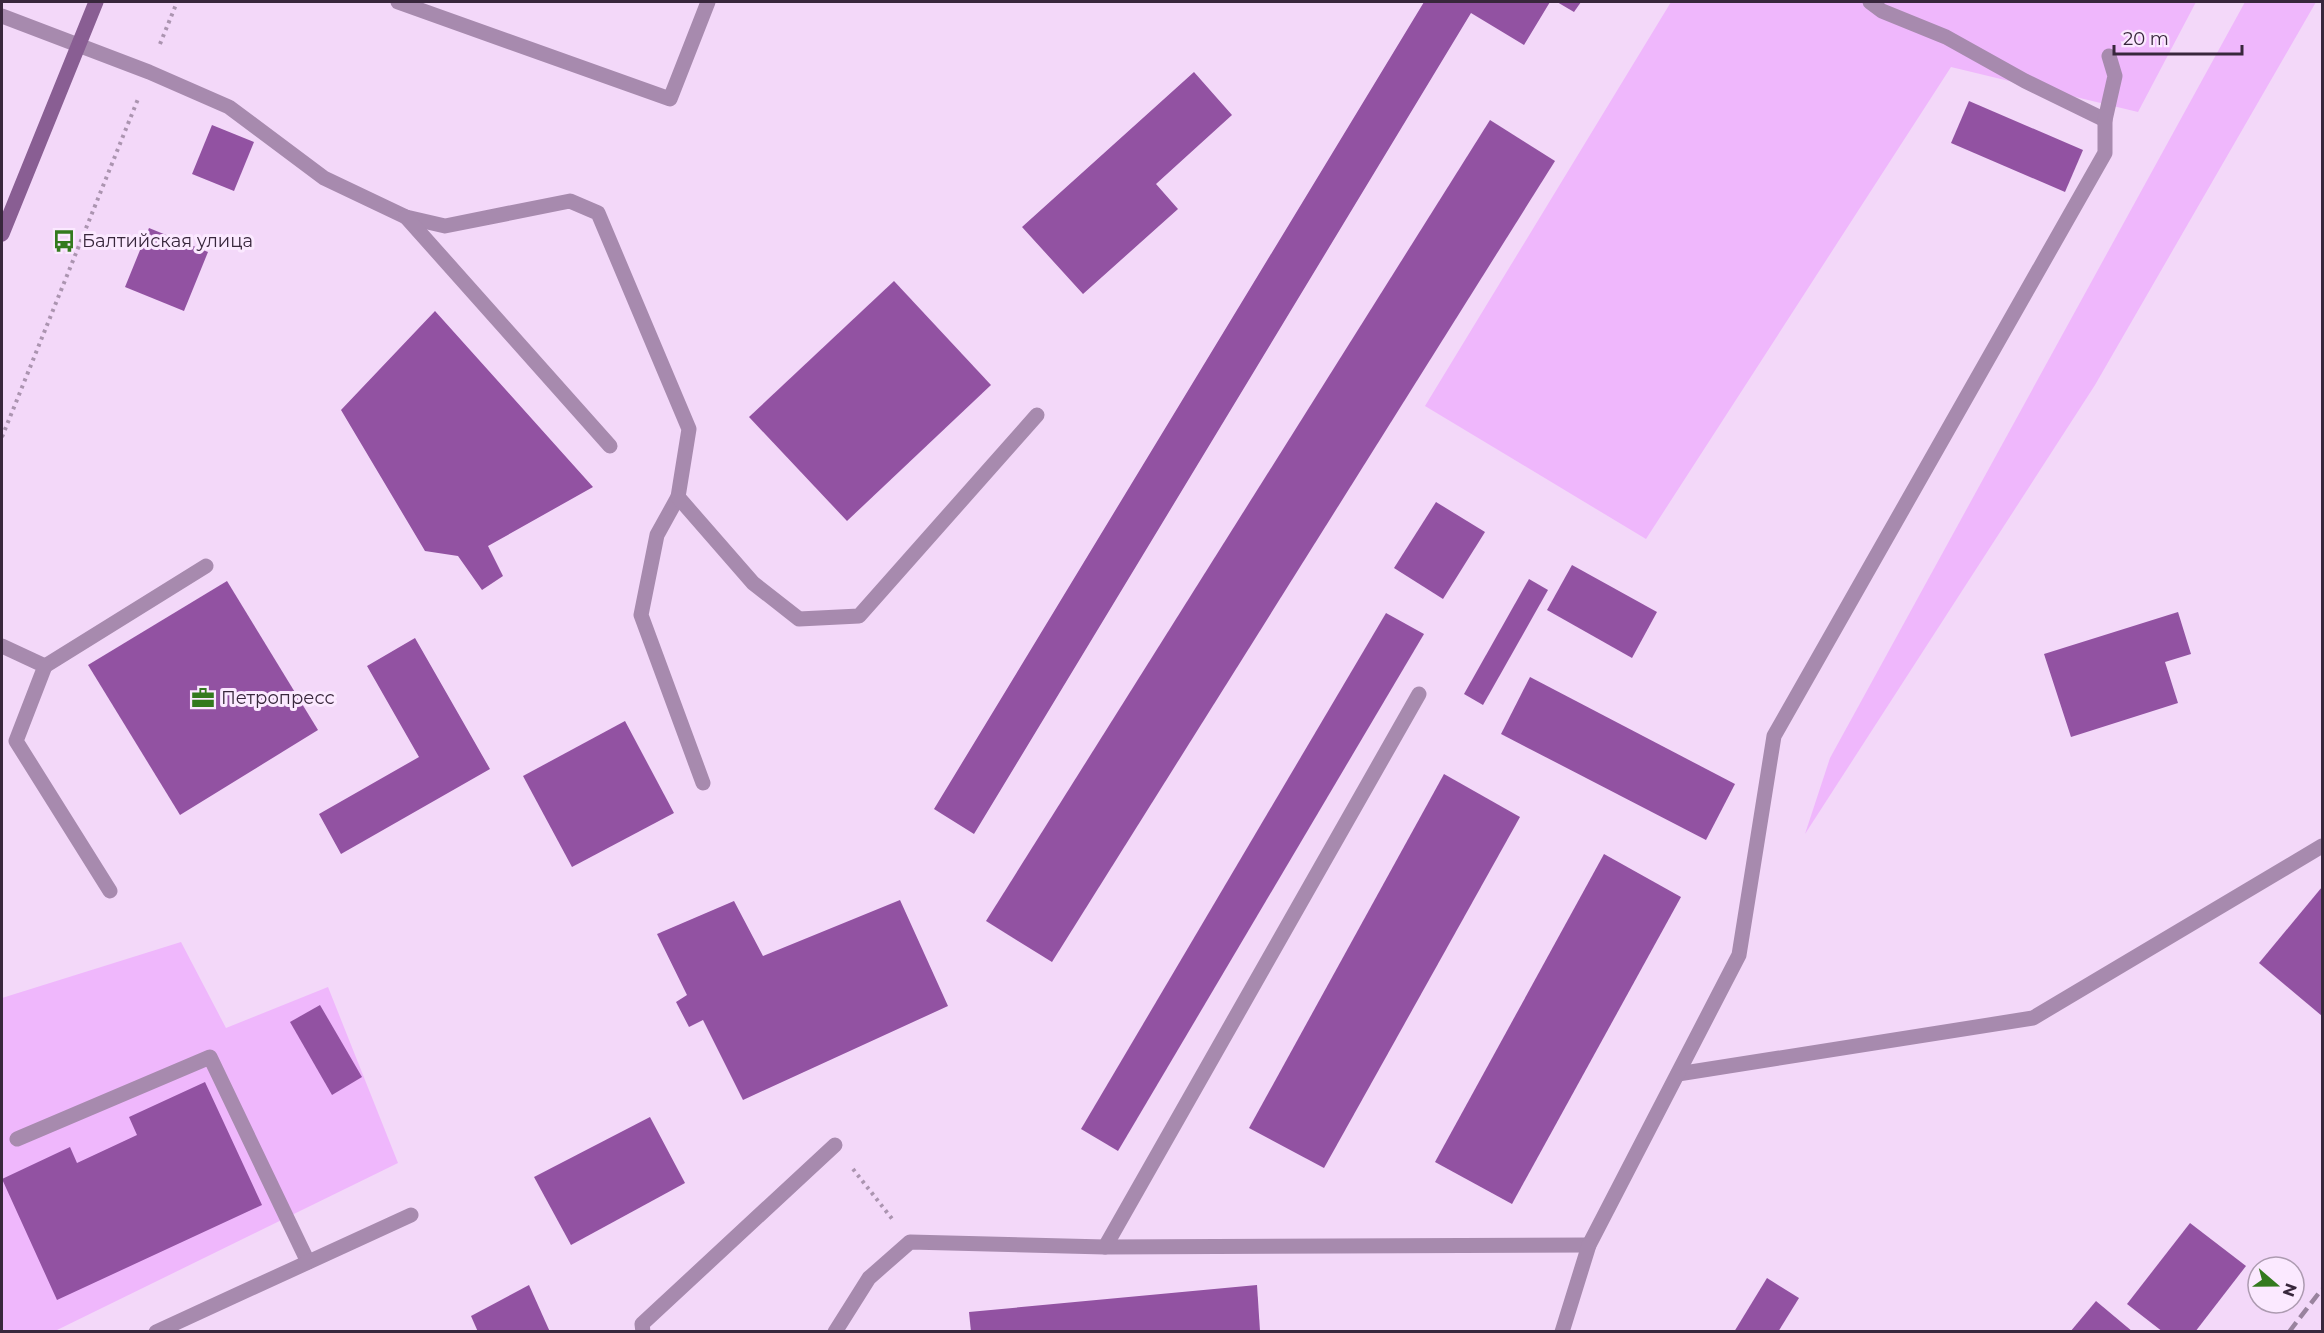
<svg xmlns="http://www.w3.org/2000/svg" width="2324" height="1333" font-family="Montserrat,sans-serif">
  <style>
    .green { fill: #efb7fc }
    .building { fill: #9252a2 }
    .lines { fill: none; stroke-linecap: round; stroke-linejoin: round }
    .path { stroke: #ab94b0; stroke-width: 4; stroke-dasharray: 3 4.5; stroke-linecap: butt }
    .lane { stroke: #a78aae; stroke-width: 15 }
    .secondary { stroke: #895e93; stroke-width: 15 }
    .rail { stroke: #99839e; stroke-width: 4.5; stroke-dasharray: 12 6; stroke-linecap: butt }
    .labels { text-anchor: middle; stroke-width: 6; stroke-linejoin: round; paint-order: stroke }
    .poi-label { font-size: 18px; fill: #38273c; stroke: #fbe9ff; text-anchor: start }
  </style>
  <rect width="100%" height="100%" fill="#f3d8f9"/>
  <g class="green">
    <path d="M1671 2H2196L2138 112 1951 67 1646 539 1425 406Z"/>
    <path d="M2245 2H2316L2095 385 1805 834 1830 758Z"/>
    <path d="M181 942 226 1028 328 987 398 1163 55 1331 2 1332V998Z"/>
  </g>
  <g class="building">
    <path d="M1424 2H1550L1524 45 1471 13 974 834 934 809Z"/>
    <path d="M1557 2H1581L1574 12Z"/>
    <path d="M1194 72 1232 115 1156 184 1178 209 1083 294 1022 227Z"/>
    <path d="M1969 101 2083 150 2065 192 1951 143Z"/>
    <path d="M1490 120 1555 161 1052 962 986 921Z"/>
    <path d="M212 125 254 142 234 191 192 174Z"/>
    <path d="M149 228 208 252 184 311 125 287Z"/>
    <path d="M894 281 991 385 847 521 749 417Z"/>
    <path d="M435 311 593 487 488 546 503 576 482 590 458 556 425 551 341 410Z"/>
    <path d="M1436 502 1485 532 1443 599 1394 568Z"/>
    <path d="M1572 565 1657 612 1632 658 1547 610Z"/>
    <path d="M1529 579 1548 590 1483 705 1464 694Z"/>
    <path d="M227 581 318 730 180 815 88 665Z"/>
    <path d="M2178 612 2191 654 2165 662 2178 703 2071 737 2044 654Z"/>
    <path d="M1386 613 1424 634 1118 1151 1081 1129Z"/>
    <path d="M415 638 490 769 341 854 319 814 419 757 367 666Z"/>
    <path d="M1530 677 1735 784 1706 840 1501 734Z"/>
    <path d="M625 721 674 813 572 867 523 776Z"/>
    <path d="M1444 774 1520 817 1324 1168 1249 1128Z"/>
    <path d="M1604 854 1681 897 1512 1204 1435 1162Z"/>
    <path d="M2322 887V1016L2259 963Z"/>
    <path d="M900 900 948 1006 743 1100 703 1020 689 1027 676 1002 687 995 657 934 734 901 763 956Z"/>
    <path d="M320 1005 362 1077 332 1095 290 1022Z"/>
    <path d="M205 1082 262 1205 57 1300 2 1179 70 1147 77 1163 137 1135 129 1117Z"/>
    <path d="M650 1117 685 1183 571 1245 534 1177Z"/>
    <path d="M2190 1223 2246 1266 2195 1332H2163L2127 1304Z"/>
    <path d="M1767 1278 1799 1298 1778 1332H1734Z"/>
    <path d="M529 1285 550 1332H478L471 1316Z"/>
    <path d="M1257 1285 1260 1331 971 1332 969 1312Z"/>
    <path d="M2096 1301 2133 1332H2070Z"/>
  </g>
  <g class="lines">
    <g class="path">
      <path d="M160 44 177 2"/>
      <path d="M2 437 138 99"/>
      <path d="M853 1169 893 1220"/>
    </g>
    <g class="lane">
      <path d="M398 2 670 99 708 2"/>
      <path d="M1870 2 1882 11 1946 37 2025 81 2105 120"/>
      <path d="M2 16 149 72 229 107 324 178 406 217 445 226 570 201 598 213 689 429 678 497 657 535 641 615 703 783"/>
      <path d="M406 217 610 446"/>
      <path d="M678 497 753 583 799 619 859 616 1037 415"/>
      <path d="M2 646 45 666 16 741 110 891"/>
      <path d="M45 666 206 566"/>
      <path d="M1678 1074 2033 1018 2322 846"/>
      <path d="M17 1139 210 1057 308 1262"/>
      <path d="M1105 1247 1419 694"/>
      <path d="M156 1332 411 1215"/>
      <path d="M643 1332 642 1324 835 1145"/>
      <path d="M835 1332 869 1278 910 1242 1105 1247 1589 1245"/>
      <path d="M1562 1332 1589 1245 1739 955 1774 736 2105 153V120L2115 76 2109 56"/>
    </g>
    <path class="secondary" d="M2 234 96 2"/>
    <path class="rail" d="M2289 1332 2322 1289"/>
  </g>
  <defs>
    <g id="bus-bare" transform="scale(1.8)"><path d="M-5-6H5V4H4V6H2V4H-2V6H-4V4H-5ZM-3.5-4V0h7V-4ZM-3.5 1.2v1.5H-2V1.2ZM2 1.2v1.5H3.5V1.2Z" fill="#337a1e" stroke="#fbe9ff" stroke-width="2.5" paint-order="stroke"/></g>
    <g id="office-bare" transform="scale(1.8)"><path d="M-6-3h4V-5.5h4V-3h4V5H-6ZM-1-4.5V-3h2v-1.5ZM-6 0V1H6V0Z" fill="#337a1e" stroke="#fbe9ff" stroke-width="2.5" paint-order="stroke"/></g>
  </defs>
  <g fill-rule="evenodd">
    <use href="#bus-bare" x="64" y="241"/>
    <use href="#office-bare" x="203" y="698"/>
  </g>
  <g class="labels">
    <g class="poi-label">
      <text x="82" y="247">Балтийская улица</text>
      <text x="221" y="704">Петропресс</text>
    </g>
  </g>
  <rect width="2324" height="1333" fill="none" stroke="#38273c" stroke-width="6"/>
  <g transform="translate(2276 1285) rotate(110)"><circle r="28" fill="#fbe9ff" stroke="#ad9bb1" stroke-width="1.5"/>
  <path d="M0-4.5L10 22L0 15L-10 22Z" fill="#337a1e"/>
  <text y="-9" font-size="16" font-weight="bold" text-anchor="middle" fill="#38273c">N</text>
  </g>
  <path d="M2114 45v9h128v-9" fill="none" stroke="#38273c" stroke-width="3"/>
  <text x="2123" y="45" font-size="18" fill="#38273c" stroke="#fbe9ff" stroke-width="4.5" paint-order="stroke">20 m</text>
</svg>
